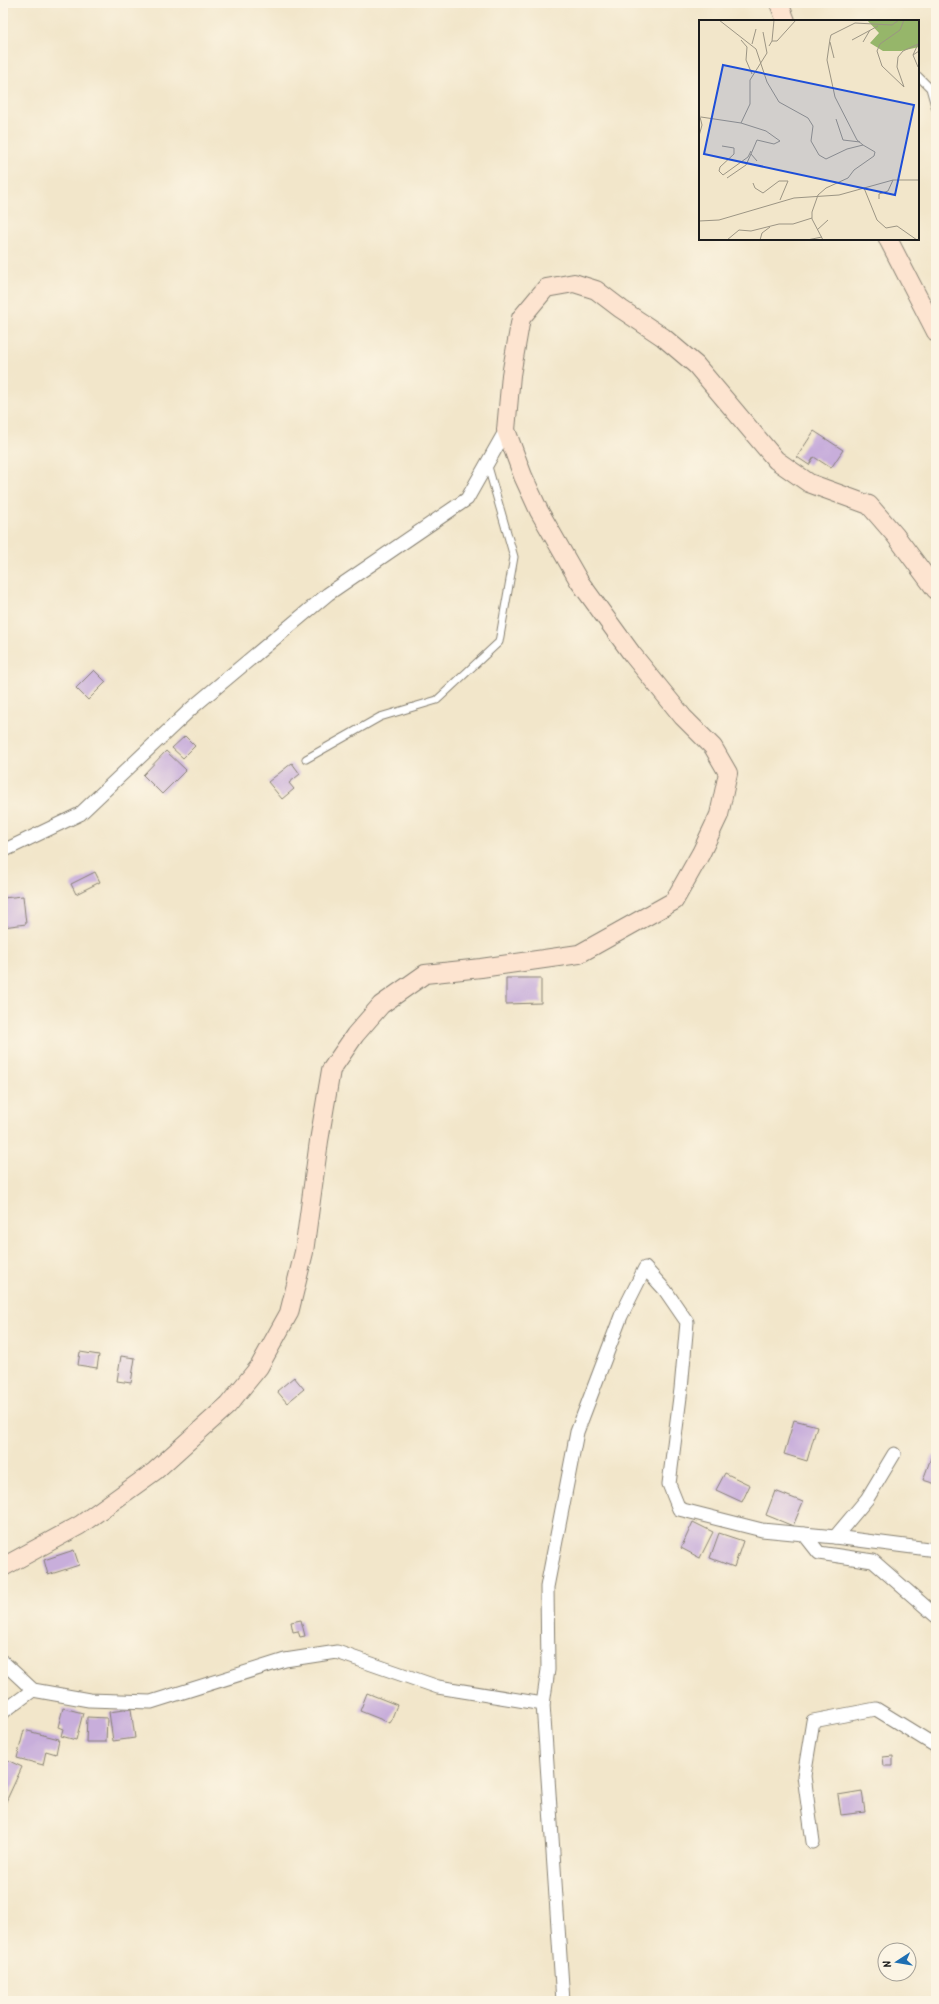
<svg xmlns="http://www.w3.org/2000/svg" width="939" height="2004" font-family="Kalam,sans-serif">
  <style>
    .building { fill: #c8aedb }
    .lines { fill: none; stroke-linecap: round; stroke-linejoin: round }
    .lane-casing { stroke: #878173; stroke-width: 9 }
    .street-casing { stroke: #878173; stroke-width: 15 }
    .secondary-casing { stroke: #878173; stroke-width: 20 }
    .lane { stroke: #fff; stroke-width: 7 }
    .street { stroke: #fff; stroke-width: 13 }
    .secondary { stroke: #fde4d0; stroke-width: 18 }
    .inset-road { fill: none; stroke: #9c9584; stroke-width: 1 }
    .view { fill: #1d4ed8; fill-opacity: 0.15; stroke: #1d4ed8; stroke-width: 2 }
    .inset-edge { fill: none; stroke: #1c1c1c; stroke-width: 2 }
  </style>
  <rect width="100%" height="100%" fill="#fcf5e5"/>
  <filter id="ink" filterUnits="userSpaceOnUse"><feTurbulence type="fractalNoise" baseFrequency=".025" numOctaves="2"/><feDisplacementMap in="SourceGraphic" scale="8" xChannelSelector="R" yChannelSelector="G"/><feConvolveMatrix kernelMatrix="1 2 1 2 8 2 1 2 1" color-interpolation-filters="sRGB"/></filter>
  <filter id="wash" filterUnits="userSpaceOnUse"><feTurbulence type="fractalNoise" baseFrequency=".012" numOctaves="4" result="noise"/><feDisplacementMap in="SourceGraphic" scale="16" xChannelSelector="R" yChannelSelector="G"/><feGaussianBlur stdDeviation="0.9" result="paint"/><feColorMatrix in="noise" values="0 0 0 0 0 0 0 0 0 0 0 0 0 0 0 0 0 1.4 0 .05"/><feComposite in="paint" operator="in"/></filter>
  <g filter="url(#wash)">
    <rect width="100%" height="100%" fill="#f2e6ca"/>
    <g id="blocks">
      <g class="building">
        <path d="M814 431 843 450 831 468 814 457 809 465 797 457Z"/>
        <path d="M94 670 106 682 88 700 76 688Z"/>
        <path d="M185 736 195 746 183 758 172 748Z"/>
        <path d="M166 751 186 770 162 794 143 775Z"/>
        <path d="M292 763 300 774 289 783 294 789 282 799 268 782Z"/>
        <path d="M95 872 100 882 76 894 71 884Z"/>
        <path d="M23 896 26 924 3 927V898Z"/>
        <path d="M506 978H541V1003L506 1004Z"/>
        <path d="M80 1352 99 1355 97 1368 78 1365Z"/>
        <path d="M121 1356 135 1358 131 1383 117 1381Z"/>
        <path d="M294 1377 304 1389 287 1403 277 1391Z"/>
        <path d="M794 1420 817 1426 807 1461 784 1454Z"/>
        <path d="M932 1455 936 1457V1484L923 1480Z"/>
        <path d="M725 1473 750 1485 742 1502 716 1490Z"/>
        <path d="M775 1491 803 1502 793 1526 766 1515Z"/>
        <path d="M693 1522 713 1532 700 1558 681 1548Z"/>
        <path d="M719 1533 743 1541 734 1567 710 1558Z"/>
        <path d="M74 1550 79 1565 48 1575 44 1560Z"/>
        <path d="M301 1620 305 1636 300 1637 298 1631 293 1632 291 1622Z"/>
        <path d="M367 1693 397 1705 390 1723 360 1711Z"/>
        <path d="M63 1708 83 1713 76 1740 61 1736 63 1729 58 1727Z"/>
        <path d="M131 1709 135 1738 113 1741 109 1712Z"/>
        <path d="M87 1717 107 1718 106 1742H86Z"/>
        <path d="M24 1730 59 1739 56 1754 46 1751 43 1765 17 1758Z"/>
        <path d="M893 1756V1766H884L883 1757Z"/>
        <path d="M3 1758 22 1767 3 1808Z"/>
        <path d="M862 1791 865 1812 841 1815 838 1795Z"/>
      </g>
    </g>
  </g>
  <g filter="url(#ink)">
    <use href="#blocks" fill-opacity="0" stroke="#878173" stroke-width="1"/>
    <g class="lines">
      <g class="lane-casing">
        <g id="lane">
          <path d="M918 76 930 88 936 109"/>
          <path d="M306 759 380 717 437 700 499 642 514 557 487 463"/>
        </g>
      </g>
      <g class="street-casing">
        <g id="street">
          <path d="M3 851 80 814 193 707 328 594 467 499 506 430"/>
          <path d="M804 1534 819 1553 873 1561 936 1616"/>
          <path d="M835 1537 936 1550"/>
          <path d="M3 1662 33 1690 89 1700 151 1702 285 1660 337 1652 438 1687 543 1704 563 2001"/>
          <path d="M543 1704 548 1670 547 1587 577 1432 621 1316 645 1268 665 1290 687 1322 681 1389 669 1484 679 1509 762 1530 835 1537 867 1499 894 1454"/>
          <path d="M3 1712 33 1690"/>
          <path d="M813 1842 804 1776 813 1721 876 1709 936 1746"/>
        </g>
      </g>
      <g class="secondary-casing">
        <g id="secondary">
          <path d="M779 3 786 21"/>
          <path d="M888 239 936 332"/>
          <path d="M3 1567 80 1525 155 1471 228 1405 259 1367 289 1313 304 1252 319 1141 331 1070 355 1035 381 1005 425 974 481 968 579 954 674 901 701 853 719 815 728 773 713 747 683 717 632 654 579 581 539 511 523 476 506 430 511 375 521 318 546 288 574 283 596 290 621 309 663 337 696 365 776 460 809 483 869 505 895 535 936 590"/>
        </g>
      </g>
      <use href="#lane" class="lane"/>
      <use href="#street" class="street"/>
      <use href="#secondary" class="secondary"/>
    </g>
  </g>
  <g transform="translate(699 20)">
    <rect width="220" height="220" fill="#f2e6ca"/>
    <path d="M168 0H220V27L202 31H184L171 23 180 13Z" fill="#96b66a"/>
    <path class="inset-road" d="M20 0 57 29 68 62 80 82 109 98 114 106 112 121 120 135 127 139 148 129 164 125 176 132 175 136 155 150 149 158 127 168 119 175 113 192V199L124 220M205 0 201 10 181 24 178 31 183 46 205 67 198 47 199 37 204 31 219 24 214 35 220 31M42 20 48 27 47 40 53 54M153 20 179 6M73 21H78L97 0M131 22 135 38M164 22 171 10M53 24 57 9M70 26 73 21 75 0M214 35 219 47M0 93 3 105 0 116M2 97 42 103 51 84V60L68 33 64 12M137 99 144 120 161 122M42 103 67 111 81 121 75 124 58 120 52 134 58 141M164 125 158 120 136 77 128 40 131 19 132 15 156 3 193 5 200 0M23 126 35 128V134L21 147 20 151 24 155 49 137 52 131M28 158 47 145 52 134M54 163 56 168 64 173 80 161H89L81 180M165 168 178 200 187 208 198 206 218 220M180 179V174L189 171 194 160M0 201 20 200 95 178 140 175 194 160H220M118 210 129 200M28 220 40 210 52 211 80 204H94L113 198M61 220 63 213 71 207M108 220 123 217"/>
    <path class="view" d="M24 45 215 85 196 175 5 134Z"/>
    <rect width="220" height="220" class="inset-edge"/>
  </g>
  <rect width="939" height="2004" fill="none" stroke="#fcf5e5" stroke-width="16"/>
  <g transform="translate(897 1962) rotate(258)"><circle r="19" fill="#fcf5e5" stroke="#a29e95"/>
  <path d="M0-3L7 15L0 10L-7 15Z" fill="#1f6fb2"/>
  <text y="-6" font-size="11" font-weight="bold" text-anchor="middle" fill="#1c1c1c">N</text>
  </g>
</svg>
